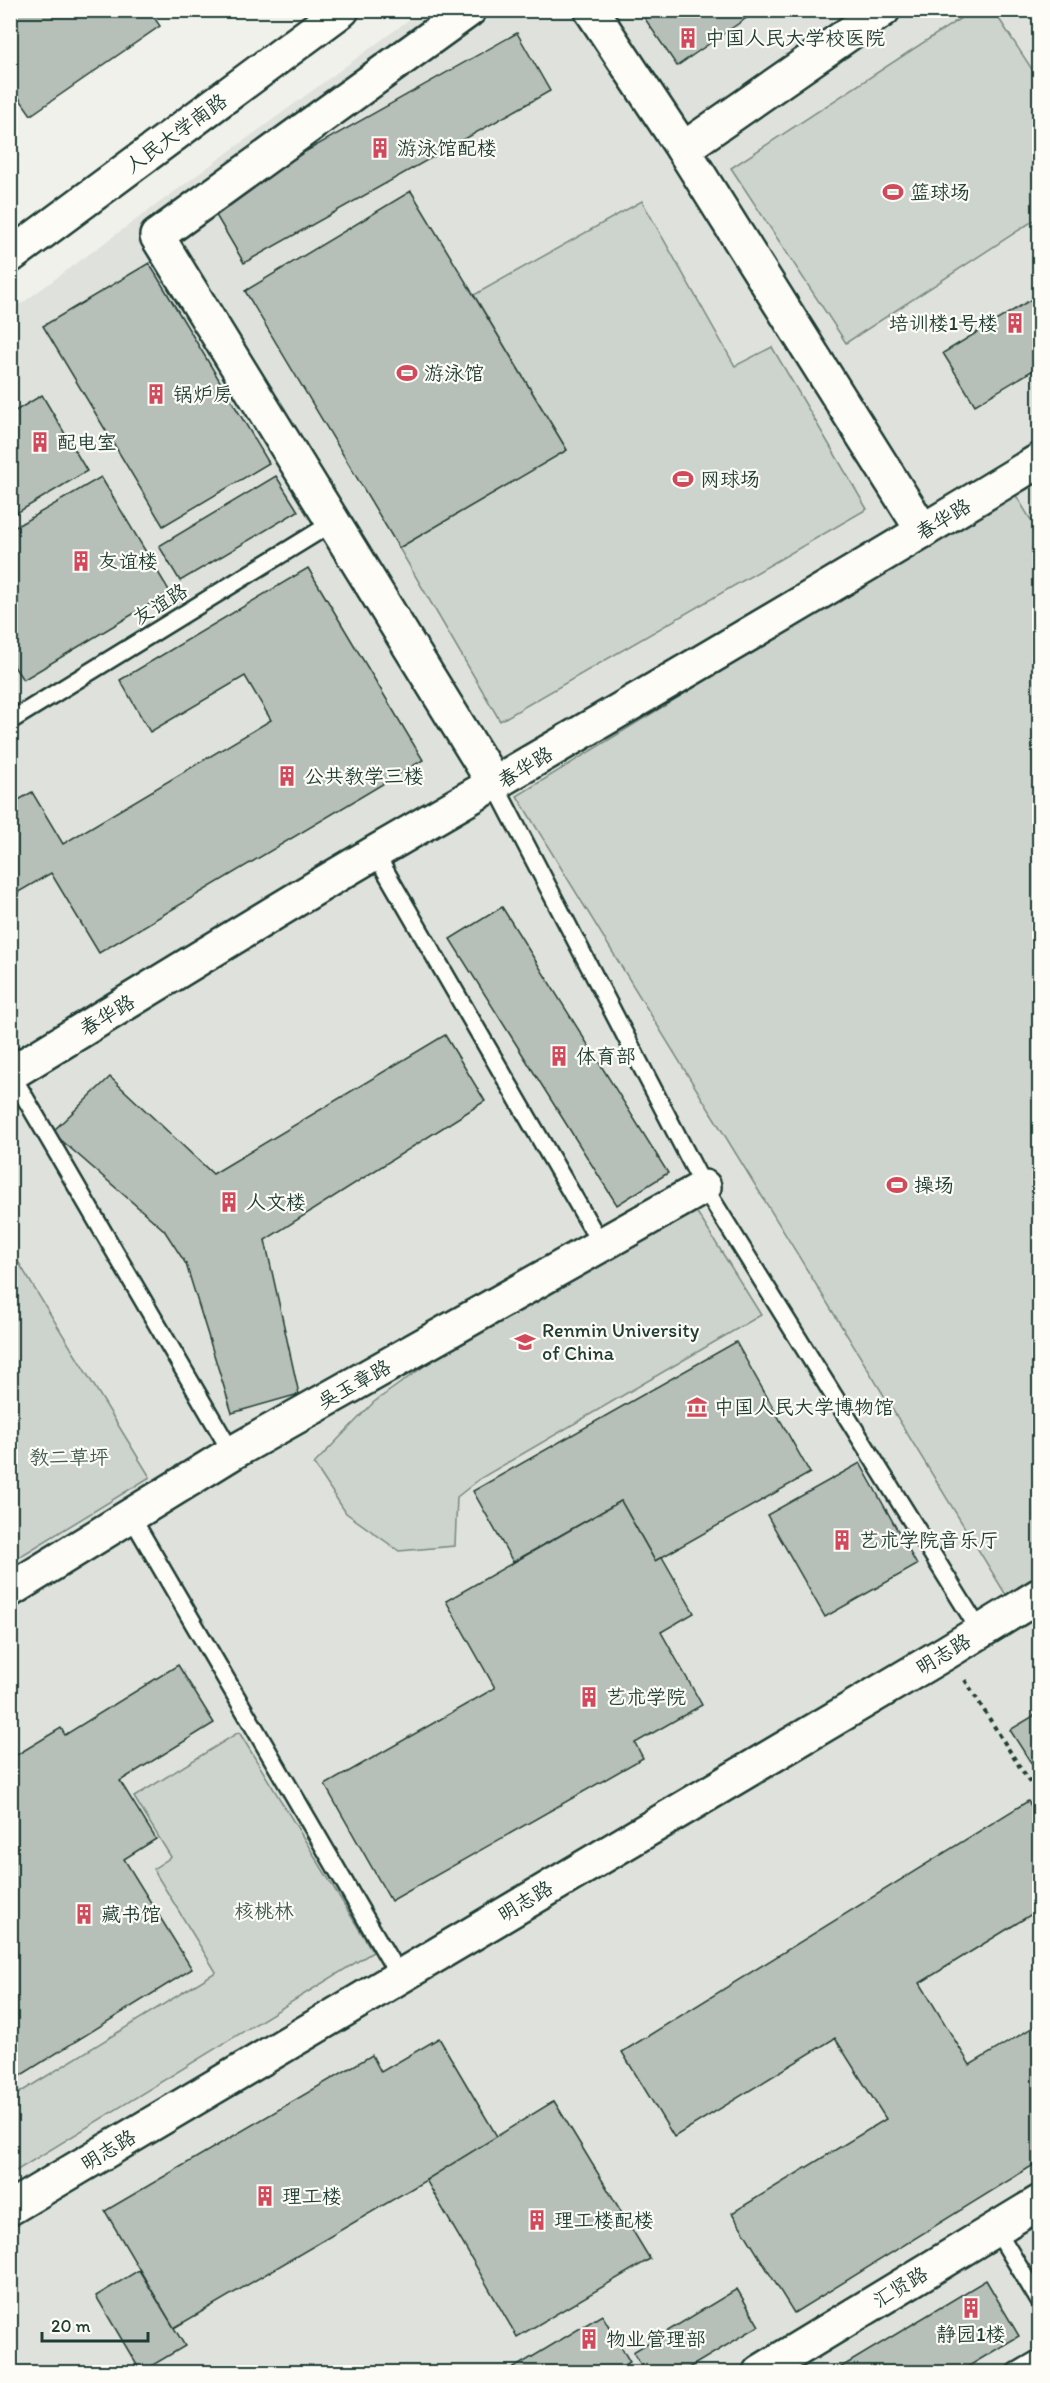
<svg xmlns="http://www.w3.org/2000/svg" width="1050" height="2383" font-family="Itim,'LXGW WenKai TC',sans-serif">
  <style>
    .built { fill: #dfe2dc }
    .green { fill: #cdd3cd; stroke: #768880; stroke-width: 1.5 }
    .building { fill: #b6bfb8; stroke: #1f3d34; stroke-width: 1.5 }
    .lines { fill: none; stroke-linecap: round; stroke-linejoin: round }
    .service-casing { stroke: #1f3d34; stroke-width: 21 }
    .minor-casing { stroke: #1f3d34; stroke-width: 38 }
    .path { stroke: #1f3d34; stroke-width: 4; stroke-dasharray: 4.5 4.5; stroke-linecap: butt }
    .service { stroke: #fdfcf7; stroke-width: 16 }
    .minor { stroke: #fdfcf7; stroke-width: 33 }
    .labels { text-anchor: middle; stroke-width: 4.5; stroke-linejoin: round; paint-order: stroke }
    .poi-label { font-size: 20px; fill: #1f3d34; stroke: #fdfcf7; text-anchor: start }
    .street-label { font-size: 20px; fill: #1f3d34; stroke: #fdfcf7 }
    .park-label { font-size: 20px; fill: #425b53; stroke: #fdfcf7 }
  </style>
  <rect width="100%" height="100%" fill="#f0f1eb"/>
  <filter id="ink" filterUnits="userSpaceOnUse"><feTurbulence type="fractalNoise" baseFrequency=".0167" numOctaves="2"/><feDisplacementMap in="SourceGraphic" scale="12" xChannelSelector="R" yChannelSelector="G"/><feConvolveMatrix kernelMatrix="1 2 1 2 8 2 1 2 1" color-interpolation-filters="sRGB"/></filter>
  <g filter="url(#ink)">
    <path class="built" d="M421 11H1039V2372H11L10 312Z"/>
    <g class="green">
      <path d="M973 10 994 11 1039 80V217L846 343 731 168Z"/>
      <path d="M642 201 735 366 772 347 867 509 500 721 399 548 567 450 474 295Z"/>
      <path d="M1014 492 1040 535 1039 1575 1006 1595 517 796Z"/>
      <path d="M693 1206 761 1315 481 1478 457 1497 455 1546 399 1551 346 1513 314 1464 374 1402 465 1337Z"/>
      <path d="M11 1250 150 1477 11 1562H10Z"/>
      <path d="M239 1732 373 1952 11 2174V2098L216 1972 153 1869 171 1857 134 1797Z"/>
    </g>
    <g class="building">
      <path d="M10 10H149L160 26 31 115 10 85Z"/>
      <path d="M639 10H758L677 66Z"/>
      <path d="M517 33 550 91 244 263 210 205Z"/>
      <path d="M411 191 567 450 399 548 245 291Z"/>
      <path d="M149 263 269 463 163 526 43 326Z"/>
      <path d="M1040 294V366L975 405 943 353Z"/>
      <path d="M42 395 87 471 10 517V414Z"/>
      <path d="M276 476 298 511 180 581 159 546Z"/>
      <path d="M101 477 170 592 23 680 10 660V530Z"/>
      <path d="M308 568 423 760 99 953 51 873 10 897V805L32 792 63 844 271 720 245 676 150 732 120 680Z"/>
      <path d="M502 907 668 1173 617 1205 450 939Z"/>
      <path d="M445 1035 485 1101 265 1240 299 1394 232 1413 186 1264 164 1230 52 1132 110 1077 213 1174Z"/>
      <path d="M736 1342 810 1473 655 1561 621 1501 513 1562 473 1491Z"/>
      <path d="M860 1463 917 1565 825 1617 767 1515Z"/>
      <path d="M621 1501 655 1561 662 1557 694 1613 661 1632 702 1705 635 1743 643 1758 391 1901 325 1785 495 1688 446 1601Z"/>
      <path d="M178 1665 214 1723 120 1781 156 1839 124 1859 192 1969 15 2079 10 2071V1759L61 1728 65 1735Z"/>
      <path d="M1040 1712V1777L1010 1730Z"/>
      <path d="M1028 1801 1040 1820V1909L920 1983 970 2065 1040 2023V2161L794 2313 732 2213 886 2119 835 2038 674 2137 622 2052Z"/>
      <path d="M439 2038 498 2138 174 2328 105 2211 372 2055 381 2072Z"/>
      <path d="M554 2101 650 2259 517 2337 426 2180Z"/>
      <path d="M139 2270 185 2346 141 2372 96 2296Z"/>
      <path d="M986 2280 1019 2336 959 2372H833Z"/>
      <path d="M737 2289 759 2326 682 2372H645L633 2352Z"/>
      <path d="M602 2315 630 2362 613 2372H507Z"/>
    </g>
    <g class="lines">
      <g class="service-casing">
        <g id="service">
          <path d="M10 721 332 523"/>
          <path d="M495 785 704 1187 980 1631"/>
          <path d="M375 853 602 1246"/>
          <path d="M10 1072 232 1453"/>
          <path d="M131 1516 399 1976"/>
          <path d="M996 2229 1040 2302"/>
          <path d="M1016 2372 1040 2358"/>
        </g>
      </g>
      <g class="minor-casing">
        <g id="minor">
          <path d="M469 10 157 236 495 785"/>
          <path d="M591 10 683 149 923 531"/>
          <path d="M683 149 883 10"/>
          <path d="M10 256 342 10"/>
          <path d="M10 1074C132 1000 253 924 376 852 598 723 820 594 1040 460"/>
          <path d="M10 1590 232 1453 704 1187"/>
          <path d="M10 2208 947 1652 1040 1595"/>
          <path d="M760 2372 1040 2202"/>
        </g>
      </g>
      <path class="path" d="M965 1680 1040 1799"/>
      <use href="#service" class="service"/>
      <use href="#minor" class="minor"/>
    </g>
  </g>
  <defs>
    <g id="building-bare" transform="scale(1.62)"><path d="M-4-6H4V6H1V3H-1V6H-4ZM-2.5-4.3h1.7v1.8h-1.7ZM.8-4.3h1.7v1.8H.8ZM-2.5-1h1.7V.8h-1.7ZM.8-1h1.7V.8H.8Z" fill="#d1495b" stroke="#fdfcf7" stroke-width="2.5" paint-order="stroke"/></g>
    <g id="stadium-bare" transform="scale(1.62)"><path d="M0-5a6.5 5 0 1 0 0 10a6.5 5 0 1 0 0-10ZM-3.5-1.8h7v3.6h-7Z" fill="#d1495b" stroke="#fdfcf7" stroke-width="2.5" paint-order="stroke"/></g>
    <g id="university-bare" transform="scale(1.62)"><path d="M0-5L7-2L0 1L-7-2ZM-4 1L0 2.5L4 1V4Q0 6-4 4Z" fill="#d1495b" stroke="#fdfcf7" stroke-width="2.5" paint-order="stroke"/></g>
    <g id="museum-bare" transform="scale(1.62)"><path d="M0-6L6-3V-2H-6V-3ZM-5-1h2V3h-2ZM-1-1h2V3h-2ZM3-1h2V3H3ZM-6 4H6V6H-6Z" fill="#d1495b" stroke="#fdfcf7" stroke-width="2.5" paint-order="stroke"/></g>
  </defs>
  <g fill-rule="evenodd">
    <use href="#building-bare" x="688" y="38"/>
    <use href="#building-bare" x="380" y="148"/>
    <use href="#stadium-bare" x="893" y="192"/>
    <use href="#building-bare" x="1015" y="323"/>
    <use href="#stadium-bare" x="407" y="373"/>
    <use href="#building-bare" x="156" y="394"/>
    <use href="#building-bare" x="40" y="442"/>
    <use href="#stadium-bare" x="683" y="479"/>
    <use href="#building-bare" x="81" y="561"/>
    <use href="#building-bare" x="287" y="776"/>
    <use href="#building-bare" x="559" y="1056"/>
    <use href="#stadium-bare" x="897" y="1185"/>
    <use href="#building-bare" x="229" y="1202"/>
    <use href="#university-bare" x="525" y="1342"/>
    <use href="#museum-bare" x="697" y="1407"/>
    <use href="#building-bare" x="842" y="1540"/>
    <use href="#building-bare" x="589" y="1697"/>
    <use href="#building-bare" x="84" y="1914"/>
    <use href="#building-bare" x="265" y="2196"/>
    <use href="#building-bare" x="537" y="2220"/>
    <use href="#building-bare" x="971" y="2308"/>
    <use href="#building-bare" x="589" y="2339"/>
  </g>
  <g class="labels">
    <g class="poi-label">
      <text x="705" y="45">中国人民大学校医院</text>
      <text x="397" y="155">游泳馆配楼</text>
      <text x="910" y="199">篮球场</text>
      <text x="998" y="330" text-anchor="end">培训楼1号楼</text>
      <text x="424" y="380">游泳馆</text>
      <text x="173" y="401">锅炉房</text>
      <text x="57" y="449">配电室</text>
      <text x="700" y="486">网球场</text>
      <text x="98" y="568">友谊楼</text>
      <text x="304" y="783">公共教学三楼</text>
      <text x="576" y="1063">体育部</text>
      <text x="914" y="1192">操场</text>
      <text x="246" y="1209">人文楼</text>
      <text x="542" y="1337">Renmin University<tspan x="542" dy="23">of China</tspan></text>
      <text x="714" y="1414">中国人民大学博物馆</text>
      <text x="859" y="1547">艺术学院音乐厅</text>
      <text x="606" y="1704">艺术学院</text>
      <text x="101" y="1921">藏书馆</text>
      <text x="282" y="2203">理工楼</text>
      <text x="554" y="2227">理工楼配楼</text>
      <text x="971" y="2341" text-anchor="middle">静园1楼</text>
      <text x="606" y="2346">物业管理部</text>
    </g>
    <g class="street-label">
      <text transform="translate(176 133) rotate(-36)" y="7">人民大学南路</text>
      <text transform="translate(943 519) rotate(-31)" y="7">春华路</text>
      <text transform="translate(160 604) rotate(-32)" y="7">友谊路</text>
      <text transform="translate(525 767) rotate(-31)" y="7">春华路</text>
      <text transform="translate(107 1015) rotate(-31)" y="7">春华路</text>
      <text transform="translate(354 1384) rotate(-29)" y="7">吴玉章路</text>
      <text transform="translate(943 1654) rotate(-31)" y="7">明志路</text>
      <text transform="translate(525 1901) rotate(-31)" y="7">明志路</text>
      <text transform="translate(108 2150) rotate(-31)" y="7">明志路</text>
      <text transform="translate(900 2287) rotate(-31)" y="7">汇贤路</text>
    </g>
    <g class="park-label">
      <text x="69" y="1464">教二草坪</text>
      <text x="264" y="1918">核桃林</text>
    </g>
  </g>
  <rect width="1050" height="2383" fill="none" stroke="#fdfcf7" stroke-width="36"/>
  <rect x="18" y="18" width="1014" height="2347" fill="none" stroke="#1f3d34" stroke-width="2" filter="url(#ink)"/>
  <path d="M42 2332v9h106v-9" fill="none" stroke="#1f3d34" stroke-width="3"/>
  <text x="51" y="2332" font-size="18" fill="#1f3d34" stroke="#fdfcf7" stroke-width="4.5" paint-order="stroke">20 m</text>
</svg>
